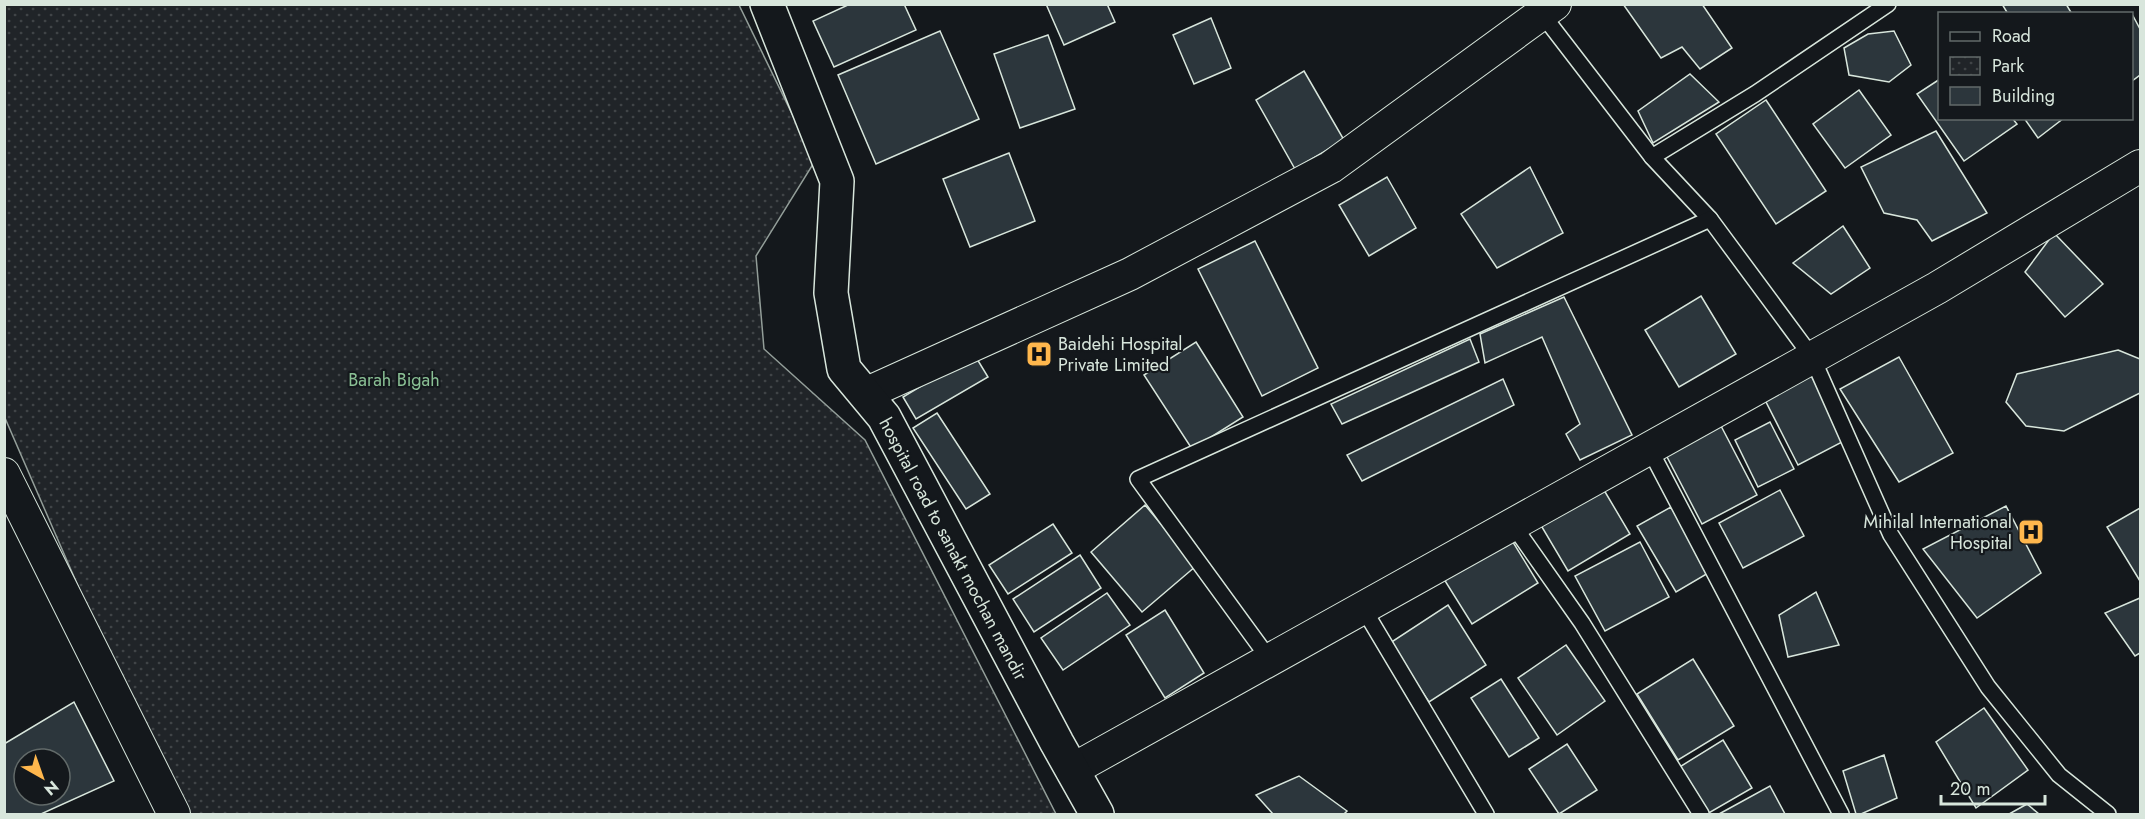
<svg xmlns="http://www.w3.org/2000/svg" width="2145" height="819" font-family="Jost,sans-serif">
  <style>
    .park { fill: url(#park-dots); stroke: #939e99; stroke-width: 1.5 }
    .building { fill: #2c363c; stroke: #d8e6dc; stroke-width: 1.5; fill-rule: evenodd }
    .lines { fill: none; stroke-linecap: round; stroke-linejoin: round }
    .service-casing { stroke: #d8e6dc; stroke-width: 18 }
    .minor-casing { stroke: #d8e6dc; stroke-width: 34 }
    .tertiary-casing { stroke: #d8e6dc; stroke-width: 36 }
    .service { stroke: #14181c; stroke-width: 15 }
    .minor { stroke: #14181c; stroke-width: 32 }
    .tertiary { stroke: #14181c; stroke-width: 33 }
    .labels { text-anchor: middle; stroke-width: 4.5; stroke-linejoin: round; paint-order: stroke }
    .poi-label { font-size: 18px; fill: #d8e6dc; stroke: #14181c; text-anchor: start }
    .park-label { font-size: 18px; fill: #8ac095; stroke: #14181c }
    .street-label { font-size: 18px; fill: #d8e6dc; stroke: #14181c }
  </style>
  <defs>
    <pattern id="park-dots" width="8" height="8" patternUnits="userSpaceOnUse" patternTransform="scale(1.5)"><rect width="8" height="8" fill="#202428"/><path d="M2 2h.1M6 6h.1" fill="none" stroke="#404447" stroke-width="1.8" stroke-linecap="round"/></pattern>
  </defs>
  <rect width="100%" height="100%" fill="#14181c"/>
  <path class="park" d="M4 5H739L815 161 756 256 764 349 865 440 1056 814H177L5 418Z"/>
  <g class="building">
    <path d="M850 4H904L916 30 834 67 813 21Z"/>
    <path d="M1046 4H1107L1115 22 1064 45Z"/>
    <path d="M1623 4H1702L1732 48 1700 69 1682 47 1661 58Z"/>
    <path d="M2002 4H2066L2072 14H2008Z"/>
    <path d="M2132 14 2140 29V75L2132 81Z"/>
    <path d="M1211 18 1231 68 1194 84 1173 35Z"/>
    <path d="M940 31 979 119 876 164 838 75Z"/>
    <path d="M1894 31 1911 65 1889 82 1849 75 1844 48 1868 34Z"/>
    <path d="M1048 35 1075 109 1020 128 994 54Z"/>
    <path d="M1304 71 1344 140 1295 169 1256 100Z"/>
    <path d="M1690 74 1719 102 1653 143 1638 111Z"/>
    <path d="M1940 79V118H2012L2017 124 1964 161 1917 94Z"/>
    <path d="M1859 90 1891 135 1845 168 1813 124Z"/>
    <path d="M1766 100 1826 191 1776 224 1716 134Z"/>
    <path d="M2024 118H2064L2038 138Z"/>
    <path d="M1936 131 1987 213 1932 241 1917 220 1884 213 1861 167Z"/>
    <path d="M1009 153 1035 221 970 247 943 179Z"/>
    <path d="M1530 167 1563 233 1497 268 1461 214Z"/>
    <path d="M1387 177 1416 228 1369 256 1339 205Z"/>
    <path d="M1843 226 1870 268 1831 294 1793 263Z"/>
    <path d="M2054 233 2103 284 2065 317 2025 272Z"/>
    <path d="M1255 241 1318 368 1262 396 1198 269Z"/>
    <path d="M1701 296 1736 354 1679 387 1645 330Z"/>
    <path d="M1564 297 1632 435 1580 460 1566 434 1580 424 1542 337 1485 363 1480 334Z"/>
    <path d="M1470 339 1479 362 1342 424 1331 404Z"/>
    <path d="M1196 342 1243 417 1192 449 1144 375Z"/>
    <path d="M2118 350 2140 359V393L2064 431 2026 426 2006 402 2017 374Z"/>
    <path d="M974 354 988 377 916 419 903 397Z"/>
    <path d="M1899 357 1953 453 1899 482 1840 389Z"/>
    <path d="M1811 375 1844 441 1798 465 1764 398Z"/>
    <path d="M1503 379 1514 405 1362 481 1347 455Z"/>
    <path d="M937 413 990 494 966 509 913 428Z"/>
    <path d="M1770 422 1794 469 1758 487 1735 440Z"/>
    <path d="M1720 424 1757 495 1702 524 1665 453Z"/>
    <path d="M1601 485 1630 534 1568 571 1539 522Z"/>
    <path d="M1780 490 1804 536 1743 568 1719 523Z"/>
    <path d="M1145 505 1196 566 1142 612 1091 552Z"/>
    <path d="M2006 506 2041 573 1977 618 1923 549Z"/>
    <path d="M1671 507 1710 572 1676 592 1637 526Z"/>
    <path d="M2140 508V581L2107 527Z"/>
    <path d="M1053 524 1072 553 1008 594 989 565Z"/>
    <path d="M1508 534 1538 583 1472 624 1442 576Z"/>
    <path d="M1640 542 1669 597 1605 631 1575 576Z"/>
    <path d="M1080 555 1101 588 1034 632 1013 599Z"/>
    <path d="M1816 592 1839 645 1788 657 1779 615Z"/>
    <path d="M1107 593 1130 625 1063 670 1041 638Z"/>
    <path d="M2140 598V653L2135 656 2105 613Z"/>
    <path d="M1448 605 1486 665 1429 702 1390 643Z"/>
    <path d="M1165 610 1204 673 1165 698 1126 635Z"/>
    <path d="M1566 645 1605 701 1557 735 1518 678Z"/>
    <path d="M1693 659 1734 726 1678 760 1637 694Z"/>
    <path d="M1501 679 1539 738 1509 757 1471 698Z"/>
    <path d="M74 702 114 781 41 814H4V744ZM24 759H60V795H24Z"/>
    <path d="M1984 708 2028 770 1976 808 1936 742Z"/>
    <path d="M1723 740 1752 788 1707 814 1678 768Z"/>
    <path d="M1567 744 1597 790 1559 814 1529 769Z"/>
    <path d="M1884 755 1897 798 1861 814H1856L1843 771Z"/>
    <path d="M1299 776 1347 811 1344 814H1273L1256 795Z"/>
    <path d="M1770 786 1785 814H1719Z"/>
    <path d="M2027 804 2039 814H2009Z"/>
  </g>
  <g class="lines">
    <g class="service-casing">
      <g id="service">
        <path d="M1542 14 1652 157 1755 94 1888 4"/>
        <path d="M1652 157 1710 219"/>
        <path d="M1649 448 1841 814"/>
        <path d="M1513 525 1582 623 1701 814"/>
        <path d="M1363 608 1486 814"/>
        <path d="M1270 660 1138 479 1710 219 1812 357 1891 535 1988 687 2059 775 2108 814"/>
      </g>
    </g>
    <g class="minor-casing">
      <g id="minor">
        <path d="M865 394 1130 274 1331 167 1555 4"/>
        <path d="M4 474 174 814"/>
        <path d="M1072 770 1937 288 2140 166"/>
      </g>
    </g>
    <g class="tertiary-casing">
      <path id="tertiary" d="M767 4 837 181 831 293 844 369 884 417 1057 743 1097 814"/>
    </g>
    <use href="#service" class="service"/>
    <use href="#minor" class="minor"/>
    <use href="#tertiary" class="tertiary"/>
  </g>
  <defs>
    <g id="hospital-square" transform="scale(1.35)"><rect x="-9" y="-9" width="18" height="18" rx="4" fill="#ffb74d" stroke="#14181c"/><path d="M-5-5h3v3.5h4V-5h3V5h-3V1.5h-4V5h-3Z" fill="#111"/></g>
  </defs>
  <g fill-rule="evenodd">
    <use href="#hospital-square" x="1039" y="354"/>
    <use href="#hospital-square" x="2031" y="532"/>
  </g>
  <g class="labels">
    <g class="poi-label">
      <text x="1058" y="350">Baidehi Hospital<tspan x="1058" dy="21">Private Limited</tspan></text>
      <text x="2012" y="528" text-anchor="end">Mihilal International<tspan x="2012" dy="21">Hospital</tspan></text>
    </g>
    <g class="park-label">
      <text x="394" y="386">Barah Bigah</text>
    </g>
    <g class="street-label">
      <text transform="translate(953 549) rotate(62)" y="6">hospital road to sanakt mochan mandir</text>
    </g>
  </g>
  <rect width="2145" height="819" fill="none" stroke="#d8e6dc" stroke-width="12"/>
  <rect x="1938" y="12" width="195" height="108" fill="#14181c" stroke="#626a69" stroke-width="1.5"/>
  <rect x="1950" y="32" width="30" height="9" fill="#14181c" stroke="#626a69" stroke-width="1.5"/>
  <text x="1992" y="42" font-size="18" fill="#d8e6dc">Road</text>
  <rect x="1950" y="57" width="30" height="18" fill="url(#park-dots)" stroke="#626a69" stroke-width="1.5"/>
  <text x="1992" y="72" font-size="18" fill="#d8e6dc">Park</text>
  <rect x="1950" y="87" width="30" height="18" fill="#2c363c" stroke="#626a69" stroke-width="1.5"/>
  <text x="1992" y="102" font-size="18" fill="#d8e6dc">Building</text>
  <g transform="translate(42 777) rotate(140)"><circle r="28" fill="#14181c" stroke="#626a69" stroke-width="1.5"/>
  <path d="M0-4.5L10 22L0 15L-10 22Z" fill="#ffb74d"/>
  <text y="-9" font-size="16" font-weight="bold" text-anchor="middle" fill="#d8e6dc">N</text>
  </g>
  <path d="M1941 795v9h104v-9" fill="none" stroke="#d8e6dc" stroke-width="3"/>
  <text x="1950" y="795" font-size="18" fill="#d8e6dc" stroke="#14181c" stroke-width="4.5" paint-order="stroke">20 m</text>
</svg>
